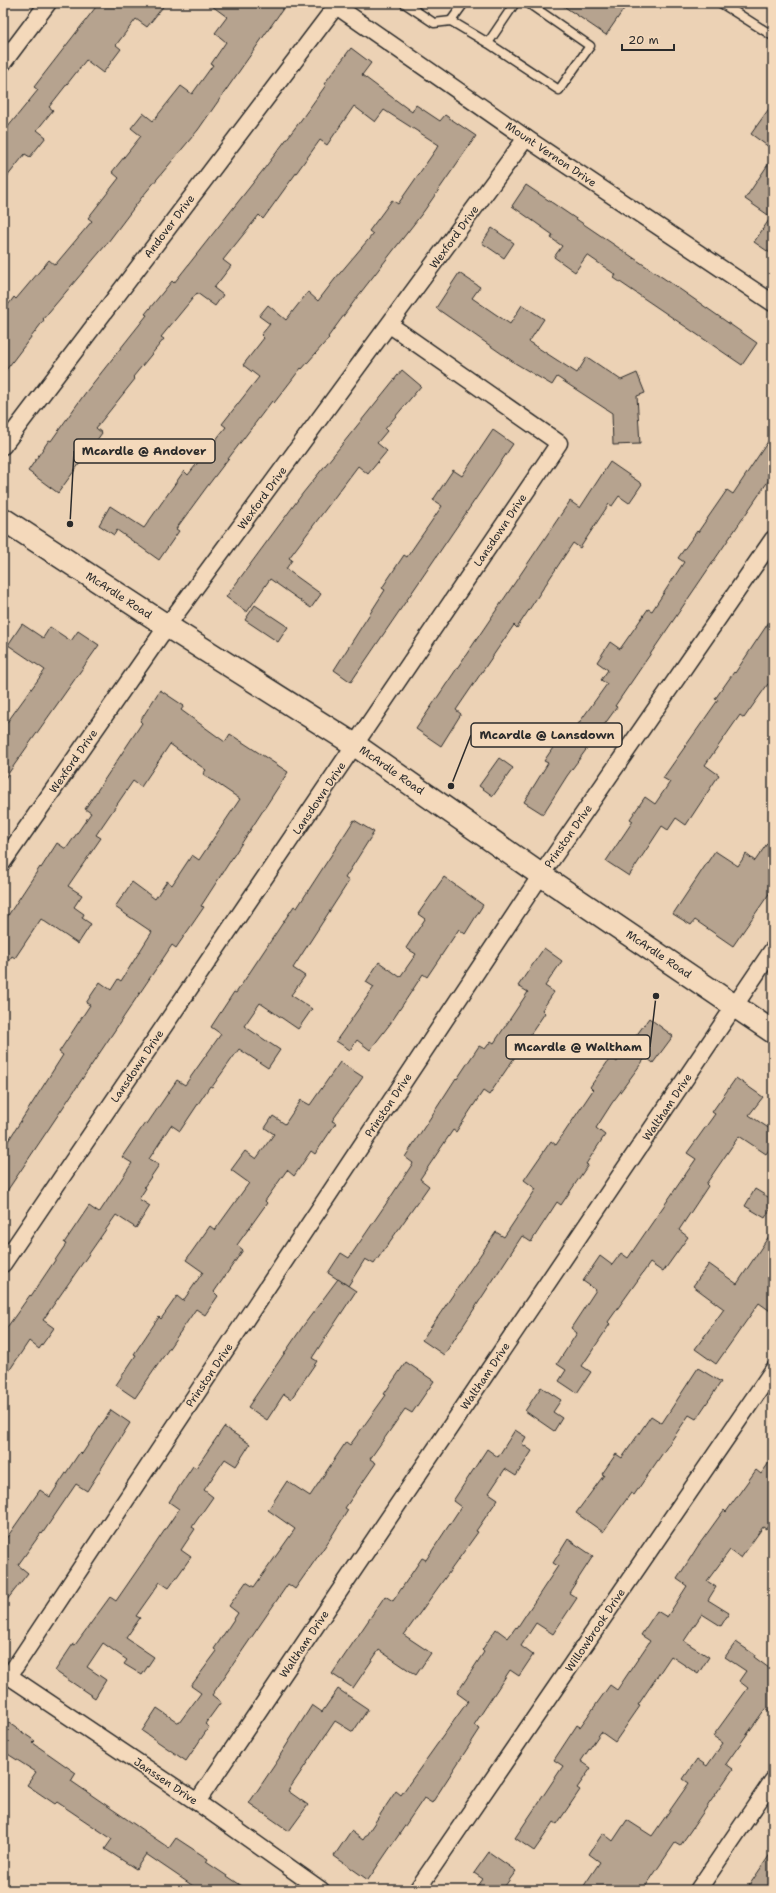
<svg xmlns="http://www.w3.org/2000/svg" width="776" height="1893" font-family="'Shantell Sans',sans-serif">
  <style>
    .building { fill: #b6a38f; stroke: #2b2b2b }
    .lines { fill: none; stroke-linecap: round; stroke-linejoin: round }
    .lane-casing { stroke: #2b2b2b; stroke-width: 11 }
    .street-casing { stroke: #2b2b2b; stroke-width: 19 }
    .secondary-casing { stroke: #2b2b2b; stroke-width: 25 }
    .lane { stroke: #f4d9bb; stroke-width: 8 }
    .street { stroke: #f4d9bb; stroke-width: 16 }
    .secondary { stroke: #f4d9bb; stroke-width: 22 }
    .labels { text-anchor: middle; stroke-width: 3; stroke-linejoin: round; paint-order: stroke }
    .street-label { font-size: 11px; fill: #2b2b2b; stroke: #f4d9bb }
    .leader { fill: none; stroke: #2b2b2b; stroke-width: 1.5 }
    .callout-dot { fill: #2b2b2b; stroke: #f4d9bb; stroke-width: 1.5 }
    .callout { fill: #f4d9bb; stroke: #2b2b2b; stroke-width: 1.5 }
    .callout-label { font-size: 12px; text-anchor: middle; font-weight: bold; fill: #2b2b2b }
  </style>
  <rect width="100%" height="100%" fill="#ecd2b5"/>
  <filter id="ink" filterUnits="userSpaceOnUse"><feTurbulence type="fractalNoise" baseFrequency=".025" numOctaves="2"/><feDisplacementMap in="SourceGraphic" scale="8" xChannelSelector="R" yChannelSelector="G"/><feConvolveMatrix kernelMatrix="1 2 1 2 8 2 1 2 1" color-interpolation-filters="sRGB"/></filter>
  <g filter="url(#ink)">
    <g class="building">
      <path d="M99 3H166L147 27 136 19 116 45 121 49 103 73 86 60 49 107 53 110 37 130 46 137 30 157 25 154 3 182V133L38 90 34 87Z"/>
      <path d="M208 3H287L198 130 142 197 105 246 43 319 44 320 3 374V312L14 297 16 299 49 260 55 265 92 221 88 218 119 178 112 172 141 136 131 128 143 113 153 121 181 86 192 94 213 65 211 64 226 42 215 33 227 17Z"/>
      <path d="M559 3H628L606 35Z"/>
      <path d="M351 48 371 63 362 75 412 112 416 105 440 121 445 115 476 136 424 211 358 296 328 337 329 338 302 369 301 368 274 403 272 401 206 488 176 529 179 531 159 560 117 530 114 535 99 525 110 506 144 528 184 471 188 475 226 427 222 424 259 377 243 365 264 338 261 335 270 324 259 316 268 305 286 320 308 292 318 301 335 279 373 234 369 231 392 200 398 204 439 145 384 110 375 122 354 106 327 145 320 140 263 219 259 215 223 260 231 266 214 288 223 295 215 306 197 293 161 337 164 339 133 377 135 379 96 428 102 433 58 493 28 471 49 440 51 441 86 392 147 315 145 314 172 281 174 283 264 169 301 120 326 85 324 84Z"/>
      <path d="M773 103V150L751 134Z"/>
      <path d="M773 157V255L754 242 771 217 745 199Z"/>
      <path d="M526 185 681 290 757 343 742 365 614 278 616 275 587 255 575 272 554 257 562 246 551 238 553 235 512 206Z"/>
      <path d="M492 228 514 243 504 258 482 243Z"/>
      <path d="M459 273 480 287 472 298 510 324 522 305 544 319 529 342 577 373 587 357 621 380 637 373 645 393 637 396 640 444 613 445 612 413 557 377 552 385 515 363 436 308Z"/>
      <path d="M402 370 421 386 385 429 387 431 377 443 387 451 368 474 358 466 289 558 292 560 286 569 321 594 311 608 270 579 247 612 226 597 303 493Z"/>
      <path d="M493 430 513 444 351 682 334 670 385 590 382 588 404 555 407 557 442 506 433 500 453 470 462 476Z"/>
      <path d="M773 434V474L615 706 617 707 567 776 543 814 524 802 548 763 544 761 565 730 571 734 607 684 601 680 608 670 597 662 610 642 620 649 648 609 652 611 684 562 678 558 697 531 698 532 727 490 733 494Z"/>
      <path d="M610 462 642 484 629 503 619 496 612 506 609 504 580 548 573 543 517 628 514 625 456 710 461 714 441 746 416 729 570 501 580 508Z"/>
      <path d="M255 605 288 627 278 642 245 620Z"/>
      <path d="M773 616V687L768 684 744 718 740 715 705 765 719 775 686 825 676 818 668 830 662 826 629 876 606 861 633 821 630 819 645 797 655 804 670 782 663 778 718 700 715 699 734 672 735 673Z"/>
      <path d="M22 624 43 638 50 627 71 641 78 631 99 645 3 781V728L45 670 8 645Z"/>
      <path d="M160 690 184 706 181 710 225 742 230 734 288 772 201 906 204 907 176 948 172 945 3 1197V1149L63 1055 59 1052 90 1005 86 1003 100 982 111 990 118 979 121 981 152 932 115 907 132 882 155 899 167 881 172 885 192 855 199 860 240 799 203 774 206 770 170 744 141 787 133 781 96 835 101 838 68 886 82 895 74 907 84 914 82 918 91 924 78 944 41 919 15 958 12 956 3 969V923L40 867 41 868 57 843 66 849 91 813 85 809 142 723 140 721Z"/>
      <path d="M499 758 513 768 493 796 479 786Z"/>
      <path d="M354 820 374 832 345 878 349 881 293 968 305 976 291 995 312 1009 298 1029 260 1003 244 1026 280 1050 268 1068 239 1049 212 1087 210 1086 180 1131 171 1125 149 1159 159 1165 144 1187 146 1188 139 1199 150 1206 136 1228 116 1215 43 1320 54 1328 39 1349 29 1341 3 1380V1333L30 1295 31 1296 66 1244 64 1243 89 1206 99 1213 132 1163 122 1157 145 1123 147 1124 177 1080 185 1085 221 1034 211 1027 234 992 236 993 294 906 297 908Z"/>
      <path d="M773 835V888L733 946 695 920 691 925 673 914 715 851 738 866 746 854 755 861Z"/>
      <path d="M444 877 483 905 465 934 459 929 427 977 423 974 390 1024 370 1050 357 1040 350 1050 336 1041 374 987 366 982 379 962 400 977 416 954 406 948 425 919 418 914Z"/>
      <path d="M544 948 562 961 545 986 554 992 542 1010 545 1013 489 1095 483 1091 456 1132 453 1130 420 1179 429 1186 374 1264 365 1259 348 1286 328 1273 341 1253 349 1258 392 1195 413 1163 405 1157 456 1078 457 1079 479 1046 485 1049 491 1041 494 1043 528 992 518 986Z"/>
      <path d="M649 1018 673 1036 653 1063 646 1057 612 1103 596 1128 605 1135 586 1164 588 1165 561 1205 557 1202 531 1242 522 1236 444 1355 422 1340 496 1232 504 1237 536 1189 524 1180 551 1141 556 1145 593 1090 590 1087 611 1057 617 1062Z"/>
      <path d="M340 1062 363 1077 332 1121 336 1123 315 1154 311 1151 294 1176 287 1170 265 1201 267 1203 237 1245 243 1250 214 1292 218 1296 205 1315 196 1309 135 1398 116 1385 136 1355 134 1354 159 1317 161 1319 177 1296 183 1301 203 1272 186 1260 210 1226 215 1230 249 1183 231 1170 245 1151 256 1159 274 1134 265 1128 273 1116 285 1124 301 1100 310 1105Z"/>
      <path d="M736 1078 763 1097 749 1115 773 1131V1144L766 1154 739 1136 706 1184 708 1186 679 1230 688 1237 663 1272 650 1263 608 1322 610 1324 582 1366 591 1372 577 1393 559 1381 566 1370 557 1364 577 1333 571 1328 596 1290 583 1281 600 1256 612 1265 621 1253 628 1258 696 1159 687 1153 715 1114 712 1112Z"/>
      <path d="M755 1189 773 1200V1204L765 1218 745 1206Z"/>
      <path d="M773 1230V1313L759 1303 716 1364 695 1349 724 1309 693 1286 709 1264 737 1284Z"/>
      <path d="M338 1279 356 1291 312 1358 317 1361 291 1399 284 1394 267 1420 248 1407 303 1326Z"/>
      <path d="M406 1362 434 1381 412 1413 405 1409 370 1459 376 1463 345 1508 348 1510 328 1542 295 1589 288 1584 212 1695 221 1702 205 1724 209 1727 186 1761 142 1731 157 1708 179 1723 201 1693 191 1686 217 1651 214 1649 238 1613 229 1606 246 1582 254 1587 295 1529 268 1510 287 1481 310 1496 346 1442 350 1445 386 1395 384 1394Z"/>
      <path d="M698 1368 721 1382 696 1419 689 1415 634 1495 631 1493 603 1532 576 1513 604 1475 602 1474 616 1454 622 1458 651 1416 662 1423Z"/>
      <path d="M541 1387 561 1400 553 1412 562 1418 554 1431 525 1411Z"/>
      <path d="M111 1410 130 1423 87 1491 76 1484 42 1534 41 1533 18 1565 28 1573 3 1605V1543L40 1490 50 1497 80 1452 82 1454Z"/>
      <path d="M224 1427 250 1444 236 1466 225 1459 204 1490 213 1497 192 1527 195 1529 181 1550 191 1557 169 1588 160 1582 136 1616 140 1618 126 1638 154 1657 142 1675 124 1664 127 1660 103 1643 87 1667 106 1680 95 1698 55 1671 73 1644 75 1645 110 1597 116 1601 154 1546 179 1509 169 1502 193 1466 196 1468Z"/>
      <path d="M515 1430 526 1437 522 1444 532 1451 516 1476 505 1469 489 1493 498 1499 476 1531 478 1532 404 1635 431 1653 416 1675 379 1650 353 1688 332 1674 385 1596 393 1601 422 1558 426 1560 461 1507 453 1501 487 1449 498 1457Z"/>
      <path d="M773 1457V1519L766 1529 763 1527 741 1558 730 1550 707 1581 716 1587 708 1600 729 1613 721 1626 702 1614 684 1641 709 1657 698 1674 671 1656 638 1705 640 1706 615 1742 601 1732 581 1761 591 1768 577 1788 580 1790 557 1824 554 1822 534 1851 515 1838 563 1766 554 1760 577 1725 580 1727 610 1685 617 1690 650 1641 641 1635 657 1611 667 1617 687 1586 677 1579 698 1546 724 1510 726 1512 756 1470 761 1474Z"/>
      <path d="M568 1539 593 1556 569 1593 577 1598 553 1634 536 1623 521 1646 533 1655 519 1676 510 1670 474 1725 480 1729 432 1803 424 1798 368 1880 334 1856 351 1831 363 1840 396 1791 401 1795 468 1701 457 1693 484 1652 482 1650 496 1629 508 1638 516 1627 517 1628 558 1566 553 1563Z"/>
      <path d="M736 1642 755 1655 754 1657 773 1671V1715L765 1709 726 1764 733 1769 680 1846 675 1843 643 1890H581L600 1862 589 1854 603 1833 613 1841 627 1820 652 1836 689 1783 683 1779 697 1759 707 1766 723 1743 713 1736 748 1688 739 1681 746 1671 725 1657Z"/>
      <path d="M338 1689 368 1709 353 1732 335 1721 288 1791 308 1805 289 1831 249 1803 280 1757H279L312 1705 322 1712Z"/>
      <path d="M3 1719 35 1741 33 1743 76 1773 71 1781 169 1848 176 1838 208 1859 206 1862 248 1890H199L146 1854 136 1869 105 1849 112 1839 57 1802 55 1804 27 1785 36 1772 3 1751Z"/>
      <path d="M773 1850V1890H746Z"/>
      <path d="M489 1852 516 1871 502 1890H475L483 1879 474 1873Z"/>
    </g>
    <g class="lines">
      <g class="lane-casing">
        <g id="lane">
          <path d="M404 3 434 23 451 21"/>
          <path d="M464 3 451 21 488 43"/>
          <path d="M515 3 488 43 559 90 590 46 528 3"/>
          <path d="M721 3 773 36"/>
        </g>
      </g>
      <g class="street-casing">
        <g id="street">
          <path d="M332 3 526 138 773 303"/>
          <path d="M3 63 48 3"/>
          <path d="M3 446 336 6"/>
          <path d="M3 862 167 626 526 138"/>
          <path d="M3 1264 559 443 390 325"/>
          <path d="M3 1672 197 1802 321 1890"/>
          <path d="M9 1676 541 875 773 539"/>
          <path d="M197 1802 773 949"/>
          <path d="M417 1890 773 1370"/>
          <path d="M698 1890 773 1780"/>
        </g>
      </g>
      <g class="secondary-casing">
        <path id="secondary" d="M3 519 167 626 355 745 541 875 773 1032"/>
      </g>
      <use href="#lane" class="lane"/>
      <use href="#street" class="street"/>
      <use href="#secondary" class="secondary"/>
    </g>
  </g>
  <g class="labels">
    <g class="street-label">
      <text transform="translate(551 154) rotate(34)" y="4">Mount Vernon Drive</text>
      <text transform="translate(169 226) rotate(-53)" y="4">Andover Drive</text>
      <text transform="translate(454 237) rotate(-54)" y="4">Wexford Drive</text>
      <text transform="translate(262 498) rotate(-54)" y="4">Wexford Drive</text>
      <text transform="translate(500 530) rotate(-56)" y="4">Lansdown Drive</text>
      <text transform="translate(119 595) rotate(33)" y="4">McArdle Road</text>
      <text transform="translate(73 761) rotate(-55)" y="4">Wexford Drive</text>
      <text transform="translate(392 770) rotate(35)" y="4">McArdle Road</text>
      <text transform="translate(319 798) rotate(-56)" y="4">Lansdown Drive</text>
      <text transform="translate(568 836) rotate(-55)" y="4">Prinston Drive</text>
      <text transform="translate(659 954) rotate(34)" y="4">McArdle Road</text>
      <text transform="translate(137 1066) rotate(-56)" y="4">Lansdown Drive</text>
      <text transform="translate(388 1105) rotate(-56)" y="4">Prinston Drive</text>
      <text transform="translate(667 1107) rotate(-56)" y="4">Waltham Drive</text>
      <text transform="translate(209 1375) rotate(-56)" y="4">Prinston Drive</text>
      <text transform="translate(485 1376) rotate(-56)" y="4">Waltham Drive</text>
      <text transform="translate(595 1630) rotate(-56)" y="4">Willowbrook Drive</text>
      <text transform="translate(304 1644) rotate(-56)" y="4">Waltham Drive</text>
      <text transform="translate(166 1781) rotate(34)" y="4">Janssen Drive</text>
    </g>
  </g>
  <path class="leader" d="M70 524L74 451M451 786L471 735M656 996L650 1047"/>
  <g class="callout-dot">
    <circle cx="70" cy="524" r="4"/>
    <circle cx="451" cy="786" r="4"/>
    <circle cx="656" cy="996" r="4"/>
  </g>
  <g class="callout">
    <rect x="74" y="439" width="141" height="24" rx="4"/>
    <rect x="471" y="723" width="151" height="24" rx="4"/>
    <rect x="506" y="1035" width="144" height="24" rx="4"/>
  </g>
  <g class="callout-label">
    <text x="144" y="455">Mcardle @ Andover</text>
    <text x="547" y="739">Mcardle @ Lansdown</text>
    <text x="578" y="1051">Mcardle @ Waltham</text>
  </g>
  <rect width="776" height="1893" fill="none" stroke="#f4d9bb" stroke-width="16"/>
  <rect x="8" y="8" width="760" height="1877" fill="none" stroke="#2b2b2b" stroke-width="1.5" filter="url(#ink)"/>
  <path d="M622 44v6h52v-6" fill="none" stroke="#2b2b2b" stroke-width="2"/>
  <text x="628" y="44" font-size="12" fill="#2b2b2b" stroke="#f4d9bb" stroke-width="3" paint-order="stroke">20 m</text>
</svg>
